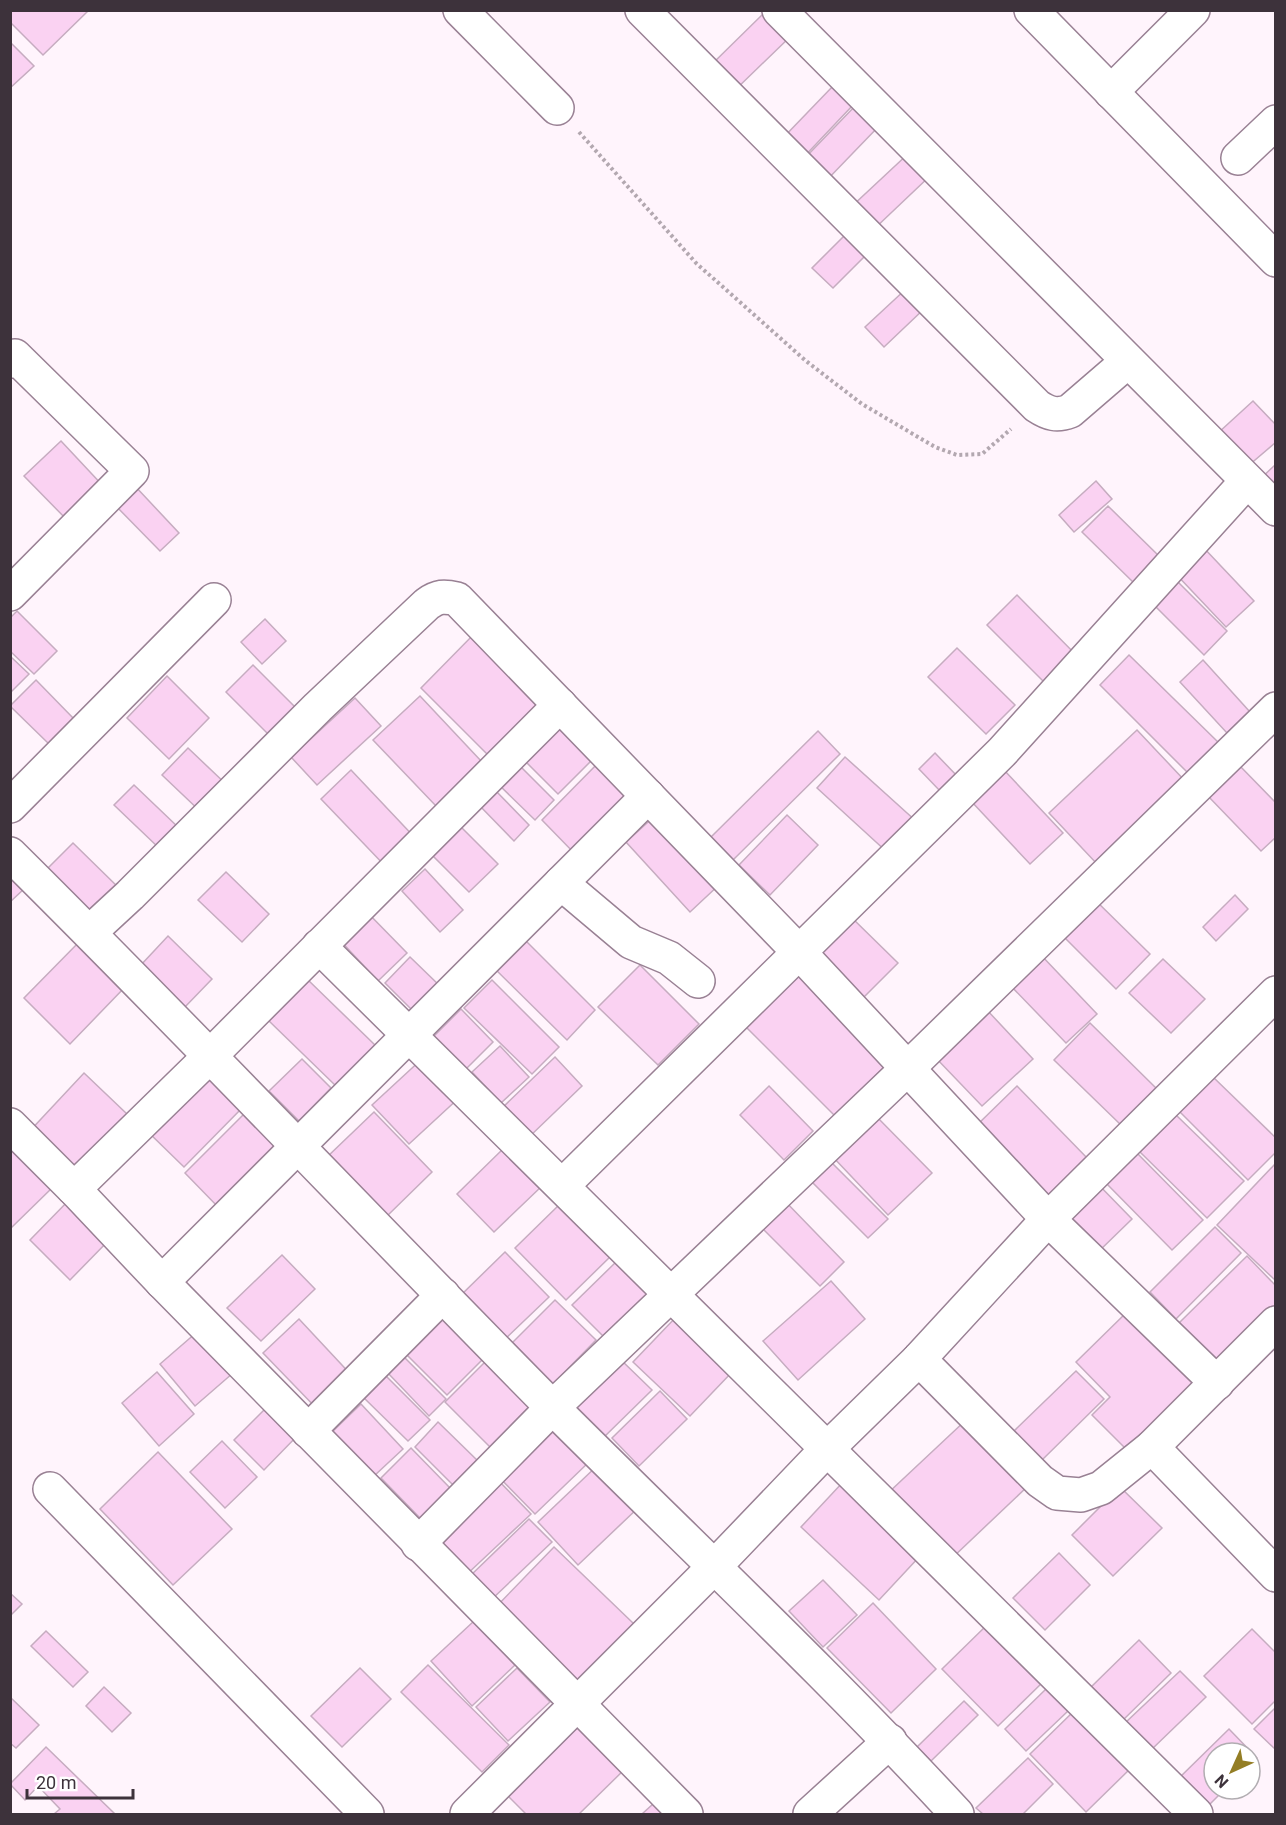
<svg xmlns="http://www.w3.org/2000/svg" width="1286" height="1825" font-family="Roboto,sans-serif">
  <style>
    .building { fill: #fad2f2; stroke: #c6acc0; stroke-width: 1.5 }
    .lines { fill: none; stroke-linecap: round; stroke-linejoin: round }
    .minor-casing { stroke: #998194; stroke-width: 36 }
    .path { stroke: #b3a8b0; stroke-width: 4; stroke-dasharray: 3 3; stroke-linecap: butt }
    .minor { stroke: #fff; stroke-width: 33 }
  </style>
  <rect width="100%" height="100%" fill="#fff4fc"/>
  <g class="building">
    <path d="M10 10H89L43 55 10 22Z"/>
    <path d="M767 10 793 34 731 94 707 69Z"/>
    <path d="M10 42 34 66 10 88Z"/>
    <path d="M833 86 853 105 801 160 781 140Z"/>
    <path d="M857 104 879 126 825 182 803 160Z"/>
    <path d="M910 152 932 174 872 231 850 208Z"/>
    <path d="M849 231 869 252 833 288 812 268Z"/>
    <path d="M907 288 925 308 884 347 865 327Z"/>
    <path d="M1253 401 1276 425V442L1248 466 1218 433Z"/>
    <path d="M61 441 105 488 69 522 24 476Z"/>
    <path d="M1276 464V505L1255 484Z"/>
    <path d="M1096 481 1112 499 1074 532 1059 515Z"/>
    <path d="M134 485 179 533 160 551 114 504Z"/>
    <path d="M1108 506 1161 558 1135 584 1082 532Z"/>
    <path d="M1202 546 1254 601 1226 627 1174 572Z"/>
    <path d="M1171 575 1227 631 1204 655 1148 599Z"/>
    <path d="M1017 595 1080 659 1050 688 987 625Z"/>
    <path d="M17 611 57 651 34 674 10 651V618Z"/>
    <path d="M265 619 286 641 262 664 241 642Z"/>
    <path d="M474 634 543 703 490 757 421 688Z"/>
    <path d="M957 648 1015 705 986 734 928 677Z"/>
    <path d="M1129 655 1220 744 1190 775 1100 685Z"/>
    <path d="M10 656 29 674 10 693Z"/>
    <path d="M1203 660 1250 712 1227 733 1180 682Z"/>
    <path d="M253 665 300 712 273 739 226 692Z"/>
    <path d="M167 676 209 718 169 759 127 718Z"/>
    <path d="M36 680 74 719 49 744 10 706Z"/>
    <path d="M420 696 482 762 436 806 373 740Z"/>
    <path d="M355 698 381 726 317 785 291 757Z"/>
    <path d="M561 719 597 755 558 794 522 758Z"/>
    <path d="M1137 730 1186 782 1098 865 1049 813Z"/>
    <path d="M818 731 840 754 732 861 710 838Z"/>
    <path d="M188 748 229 787 203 814 162 775Z"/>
    <path d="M935 753 958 777 941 792 919 769Z"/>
    <path d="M845 757 917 822 888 853 817 788Z"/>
    <path d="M601 760 636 795 576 855 542 820Z"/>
    <path d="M515 761 554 800 535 820 495 781Z"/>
    <path d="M1238 764 1276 803V837L1261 851 1207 795Z"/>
    <path d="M351 770 418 841 388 869 321 799Z"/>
    <path d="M1004 770 1063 833 1030 864 971 801Z"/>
    <path d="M134 785 179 828 159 848 114 805Z"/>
    <path d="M495 790 529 825 514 841 479 805Z"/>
    <path d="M657 814 721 883 690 912 626 842Z"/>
    <path d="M787 815 818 845 770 895 739 865Z"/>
    <path d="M461 827 498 864 469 892 432 855Z"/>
    <path d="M73 843 121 890 92 919 44 872Z"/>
    <path d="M425 869 463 910 440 932 402 891Z"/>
    <path d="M226 872 269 914 242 942 198 900Z"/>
    <path d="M10 873 25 888 10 902Z"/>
    <path d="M1090 895 1150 954 1116 989 1056 929Z"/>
    <path d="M1235 895 1248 909 1216 941 1203 927Z"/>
    <path d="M363 908 407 953 378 981 335 935Z"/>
    <path d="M850 916 898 963 863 998 816 952Z"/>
    <path d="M168 936 212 979 184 1008 140 966Z"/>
    <path d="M521 936 595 1010 567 1040 491 965Z"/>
    <path d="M79 942 125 987 70 1044 24 998Z"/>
    <path d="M1040 954 1097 1014 1066 1043 1009 984Z"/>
    <path d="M410 957 441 987 415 1013 385 983Z"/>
    <path d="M1163 959 1205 999 1171 1033 1129 993Z"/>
    <path d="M640 965 699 1024 658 1065 598 1007Z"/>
    <path d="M801 969 891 1060 835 1116 744 1025Z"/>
    <path d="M307 979 376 1046 337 1087 268 1020Z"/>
    <path d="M492 980 559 1047 532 1074 464 1008Z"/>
    <path d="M461 1009 493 1042 465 1070 433 1037Z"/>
    <path d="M986 1009 1033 1059 982 1106 935 1057Z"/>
    <path d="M1090 1023 1157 1089 1122 1126 1054 1060Z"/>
    <path d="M500 1046 529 1077 501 1103 472 1072Z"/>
    <path d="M424 1057 461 1096 409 1144 372 1105Z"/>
    <path d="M555 1057 582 1086 527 1139 500 1110Z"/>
    <path d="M302 1059 331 1088 299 1121 269 1091Z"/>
    <path d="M204 1069 243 1107 184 1167 145 1129Z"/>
    <path d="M84 1073 127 1114 71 1175 27 1134Z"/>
    <path d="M1213 1077 1276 1138V1152L1248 1180 1179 1111Z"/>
    <path d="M769 1086 813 1131 784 1160 740 1115Z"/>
    <path d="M1017 1086 1089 1160 1049 1200 976 1126Z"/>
    <path d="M248 1110 283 1145 219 1208 185 1173Z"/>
    <path d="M374 1112 432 1172 385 1218 326 1158Z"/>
    <path d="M875 1115 932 1173 888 1215 832 1156Z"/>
    <path d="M1176 1115 1244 1181 1207 1218 1140 1152Z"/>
    <path d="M14 1146 54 1186 10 1229V1149Z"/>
    <path d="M506 1146 543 1185 494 1232 457 1194Z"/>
    <path d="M1137 1153 1203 1220 1172 1250 1106 1183Z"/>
    <path d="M827 1158 888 1219 868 1238 807 1177Z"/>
    <path d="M1276 1163V1281L1217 1225Z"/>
    <path d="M1094 1180 1132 1219 1095 1255 1057 1216Z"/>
    <path d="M782 1198 844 1262 820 1286 757 1223Z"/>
    <path d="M70 1199 110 1239 70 1280 30 1240Z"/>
    <path d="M561 1203 612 1255 566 1300 515 1248Z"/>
    <path d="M1215 1227 1241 1253 1176 1319 1150 1292Z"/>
    <path d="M505 1252 549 1297 502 1342 458 1298Z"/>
    <path d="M282 1255 315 1289 261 1341 227 1308Z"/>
    <path d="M1247 1256 1276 1286V1309L1219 1364 1179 1323Z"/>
    <path d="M617 1261 652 1296 608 1341 572 1305Z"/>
    <path d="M831 1281 865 1319 798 1380 763 1341Z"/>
    <path d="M555 1300 596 1340 549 1388 508 1347Z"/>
    <path d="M1129 1310 1203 1384 1132 1455 1092 1415 1110 1397 1076 1362Z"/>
    <path d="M446 1312 488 1354 447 1395 405 1353Z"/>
    <path d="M677 1316 733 1371 690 1416 633 1362Z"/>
    <path d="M299 1319 355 1379 320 1412 263 1353Z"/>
    <path d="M197 1332 233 1373 195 1406 160 1364Z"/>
    <path d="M403 1356 446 1399 429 1416 387 1372Z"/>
    <path d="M490 1357 536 1403 491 1448 445 1402Z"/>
    <path d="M620 1359 652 1390 602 1439 570 1408Z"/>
    <path d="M1076 1371 1104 1399 1042 1460 1014 1431Z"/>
    <path d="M157 1372 194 1414 159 1446 122 1403Z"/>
    <path d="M385 1375 430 1420 408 1441 363 1397Z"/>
    <path d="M660 1391 687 1419 639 1466 612 1438Z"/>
    <path d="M361 1404 403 1449 374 1476 332 1432Z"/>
    <path d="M269 1405 299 1434 264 1470 234 1440Z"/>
    <path d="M967 1419 1029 1485 950 1560 887 1494Z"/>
    <path d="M552 1421 590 1461 535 1514 496 1474Z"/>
    <path d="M438 1422 480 1463 456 1488 415 1447Z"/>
    <path d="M222 1441 257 1477 225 1508 190 1472Z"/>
    <path d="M411 1448 450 1488 420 1518 381 1478Z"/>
    <path d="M158 1452 232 1529 173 1585 100 1509Z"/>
    <path d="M600 1463 640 1506 578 1565 538 1522Z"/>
    <path d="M495 1477 531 1514 464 1577 429 1540Z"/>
    <path d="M843 1482 920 1556 879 1600 801 1527Z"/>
    <path d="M1120 1487 1162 1528 1113 1576 1072 1535Z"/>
    <path d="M529 1519 552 1542 491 1600 469 1577Z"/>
    <path d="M554 1547 634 1624 574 1686 494 1609Z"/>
    <path d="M1059 1553 1090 1585 1045 1630 1013 1598Z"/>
    <path d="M823 1580 857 1615 823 1647 789 1611Z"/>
    <path d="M10 1593 22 1604 10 1616Z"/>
    <path d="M873 1603 936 1669 891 1713 827 1648Z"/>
    <path d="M474 1621 515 1665 472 1706 431 1661Z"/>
    <path d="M989 1623 1045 1680 998 1726 942 1669Z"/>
    <path d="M1252 1629 1276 1653V1700L1252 1724 1204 1676Z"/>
    <path d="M46 1631 88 1672 73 1687 31 1646Z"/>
    <path d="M1139 1640 1171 1673 1121 1722 1089 1689Z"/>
    <path d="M428 1665 509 1745 482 1772 401 1692Z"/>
    <path d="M360 1668 391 1699 342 1747 311 1716Z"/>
    <path d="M517 1668 550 1702 508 1741 476 1707Z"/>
    <path d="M1180 1671 1206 1697 1151 1750 1125 1723Z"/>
    <path d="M104 1687 131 1713 112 1732 86 1706Z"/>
    <path d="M1046 1689 1068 1711 1026 1751 1005 1729Z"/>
    <path d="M10 1697 39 1725 16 1748 10 1743Z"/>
    <path d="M964 1701 978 1715 931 1761 917 1747Z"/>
    <path d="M1276 1707V1750L1254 1729Z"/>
    <path d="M1076 1709 1132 1767 1086 1812 1030 1754Z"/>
    <path d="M583 1722 628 1766 579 1814H526L508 1796Z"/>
    <path d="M1229 1729 1257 1758 1250 1765V1753H1214V1789H1225L1205 1809 1177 1780Z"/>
    <path d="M46 1747 115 1814H54L60 1809 38 1786 25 1800 10 1784Z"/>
    <path d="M1028 1758 1053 1784 1023 1814H983L976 1808Z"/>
    <path d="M653 1804 663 1814H642Z"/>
  </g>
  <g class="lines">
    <g class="minor-casing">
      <g id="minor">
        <path d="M460 10 557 108"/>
        <path d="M642 10 1037 406C1049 414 1057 416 1070 411L1128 361"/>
        <path d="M779 10 1276 509"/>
        <path d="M1031 10 1276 260"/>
        <path d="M1111 92 1193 10"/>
        <path d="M1238 158 1276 122"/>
        <path d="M10 361 15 356 132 471 10 594"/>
        <path d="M10 806 214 600"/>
        <path d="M10 854C193 1035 370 1223 551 1406 687 1542 827 1673 957 1814"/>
        <path d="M561 883 631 942 669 958 698 981"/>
        <path d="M90 932 130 895 318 707 427 604C438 596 444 596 457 599L799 952 1048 1219 1217 1383"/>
        <path d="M319 946 1196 1814"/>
        <path d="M10 1125 74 1189 162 1282 686 1814"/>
        <path d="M563 1185 1002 752 1247 481"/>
        <path d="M74 1189 210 1056 560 705"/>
        <path d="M162 1282 648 796"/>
        <path d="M919 1359 1040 1481 1057 1493 1081 1495 1101 1488 1152 1447 1276 1323"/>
        <path d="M308 1431 443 1295"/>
        <path d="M1152 1447 1276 1575"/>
        <path d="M50 1489 367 1814"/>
        <path d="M418 1544 553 1407 908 1068 1276 709"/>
        <path d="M467 1814 715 1566 828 1448 919 1359 1048 1219 1276 993"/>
        <path d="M810 1814 890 1741"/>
      </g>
    </g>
    <path class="path" d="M579 132 696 263 806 361 862 404 935 447 957 455 982 454 1011 429"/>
    <use href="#minor" class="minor"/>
  </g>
  <rect width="1286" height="1825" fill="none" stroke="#3d323b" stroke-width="24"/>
  <g transform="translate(1232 1771) rotate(225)"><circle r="28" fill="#ffffff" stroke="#b1adb1" stroke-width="1.5"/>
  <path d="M0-4.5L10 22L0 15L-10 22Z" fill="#947e25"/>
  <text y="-9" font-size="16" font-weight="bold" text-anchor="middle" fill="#3d323b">N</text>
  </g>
  <path d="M27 1789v9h106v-9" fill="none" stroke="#3d323b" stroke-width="3"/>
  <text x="36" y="1789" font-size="18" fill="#3d323b" stroke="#ffffff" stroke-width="4.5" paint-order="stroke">20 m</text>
</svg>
